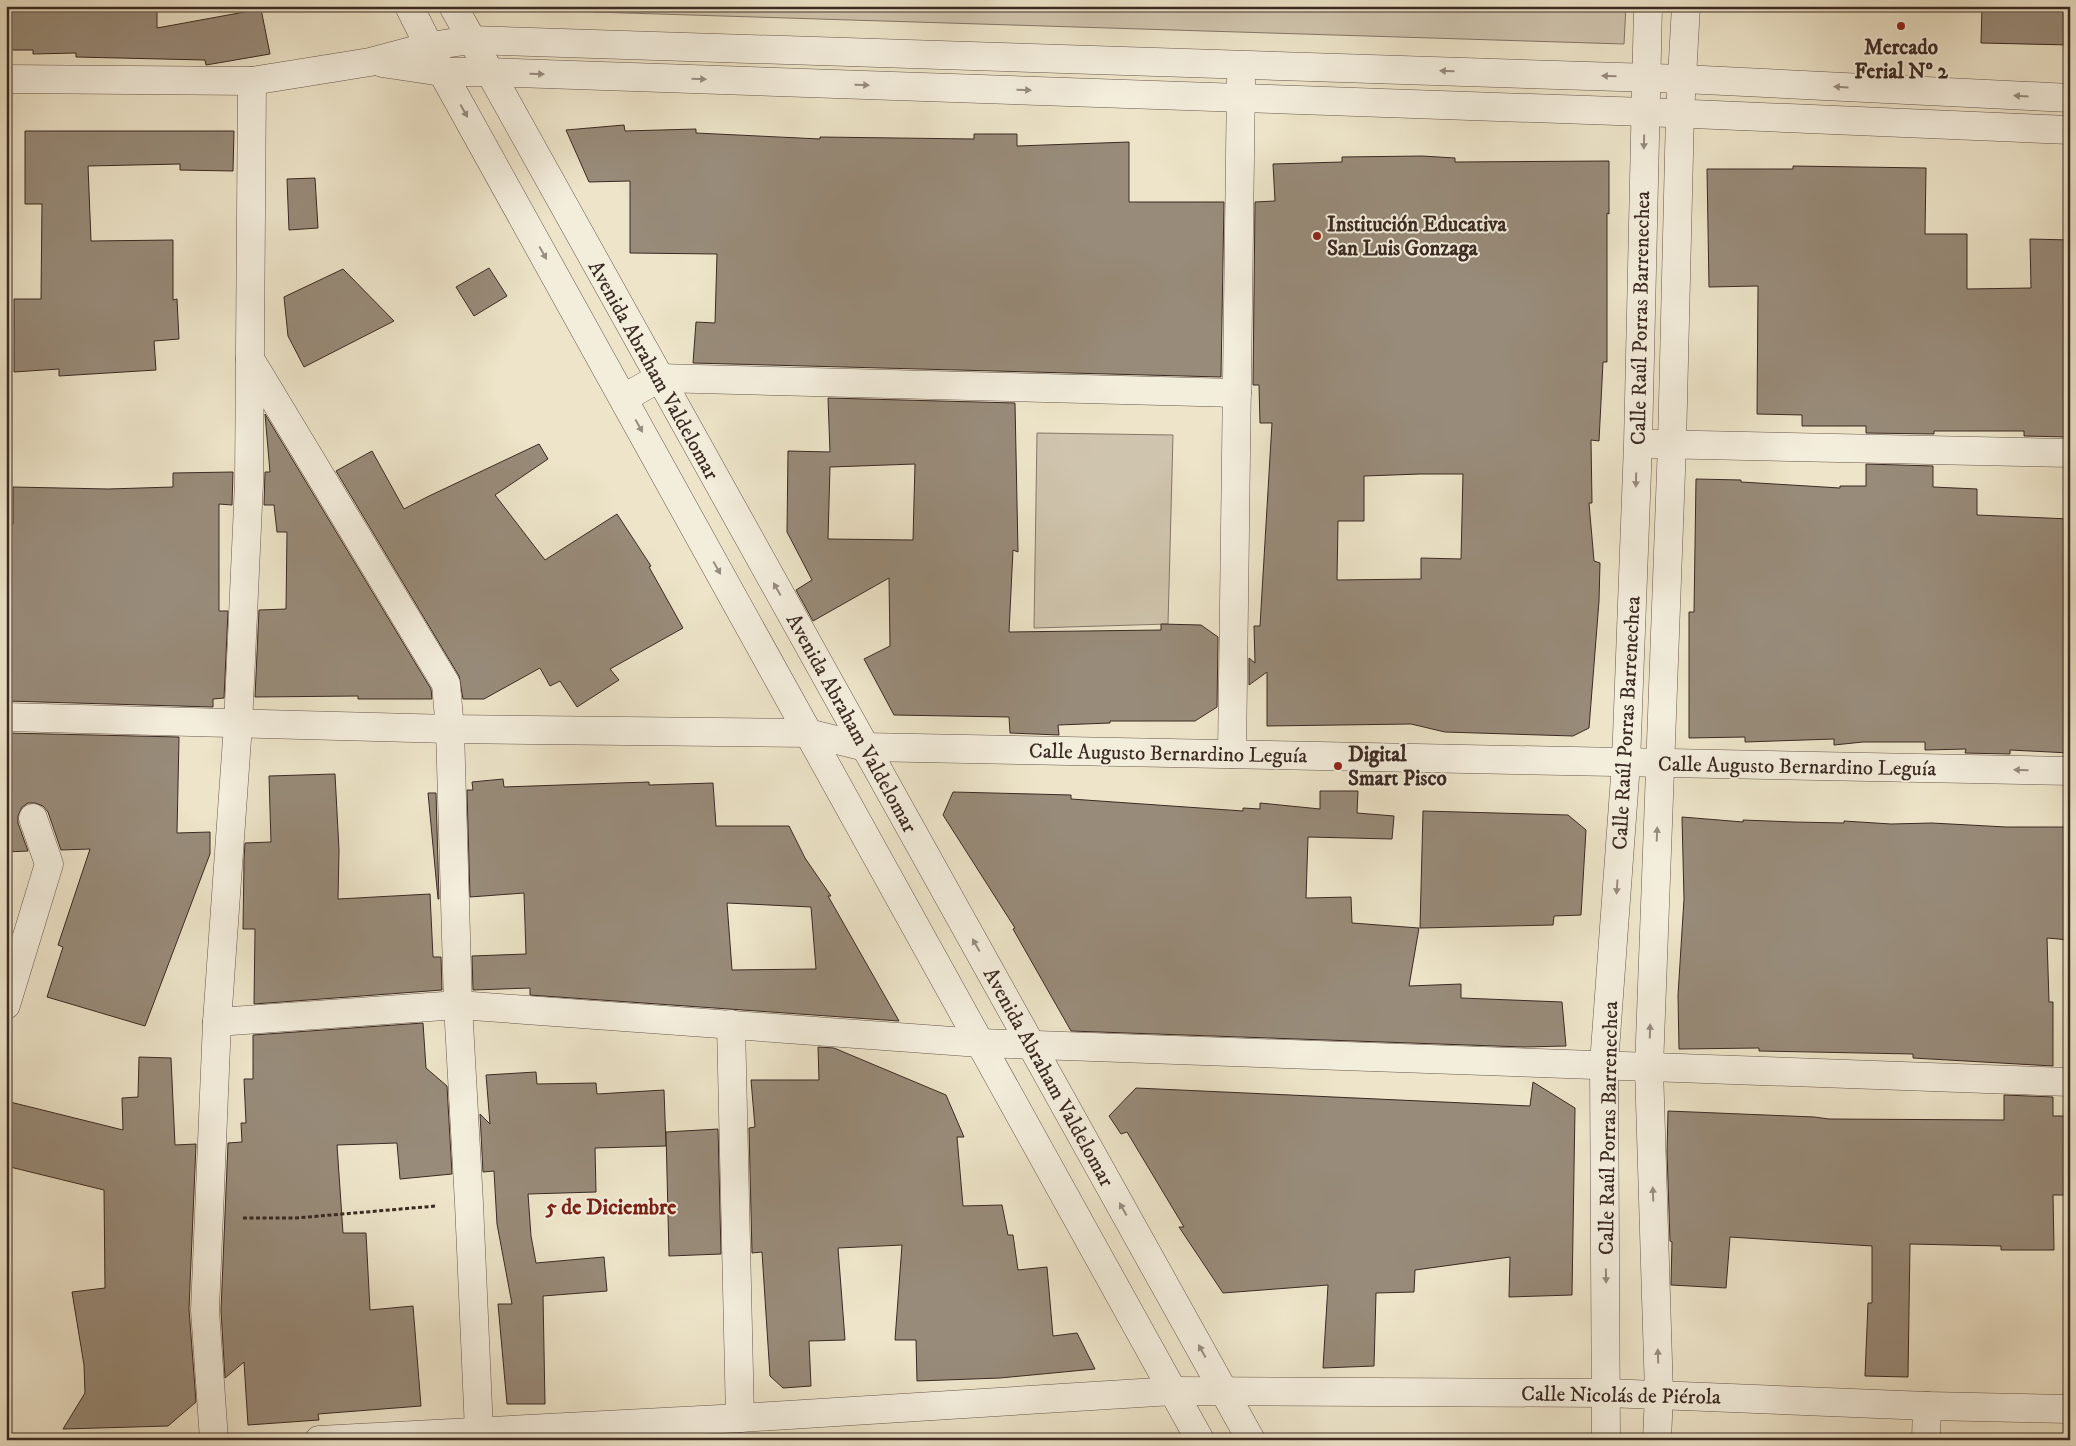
<svg xmlns="http://www.w3.org/2000/svg" width="2076" height="1446" font-family="'IM FELL DW Pica',serif">
  <style>
    .green { fill: #cfc4ad; stroke: #857768 }
    .building { fill: #988b79; stroke: #3b2a23; fill-rule: evenodd }
    .lines { fill: none; stroke-linecap: round; stroke-linejoin: round }
    .minor-casing { stroke: #68584c; stroke-width: 29 }
    .path { stroke: #3b2a23; stroke-width: 3; stroke-dasharray: 4 2.5; stroke-linecap: butt }
    .minor { stroke: #f3eddc; stroke-width: 28 }
    .oneway { fill: #978c80 }
    .poi-dot { fill: #8f2418; stroke: #f3eddc; stroke-width: 2 }
    .labels { text-anchor: middle; stroke-width: 4; stroke-linejoin: round; paint-order: stroke }
    .poi-label { font-size: 21px; font-weight: bold; fill: #3b2a23; stroke: #f3eddc; text-anchor: start }
    .street-label { font-size: 21px; fill: #3b2a23; stroke: #f3eddc }
    .neighbourhood-label { font-size: 22px; font-weight: bold; fill: #7a1f14; stroke: #f3eddc }
  </style>
  <rect width="100%" height="100%" fill="#ede4c9"/>
  <filter id="stains"><feTurbulence type="fractalNoise" baseFrequency=".004" numOctaves="4"/><feColorMatrix values="0 0 0 0 .2 0 0 0 0 .09 0 0 0 0 .02 0 0 0 .5 -.17"/></filter>
  <radialGradient id="worn" r=".72"><stop offset=".6" stop-color="#630" stop-opacity="0"/><stop offset="1" stop-color="#630" stop-opacity=".3"/></radialGradient>
  <g class="green">
    <path d="M593 6H1626L1624 44 593 12Z"/>
    <path d="M1037 433 1173 435 1168 624 1034 628Z"/>
  </g>
  <g class="building">
    <path d="M32 6H157V28L261 9 270 54 206 65 205 60 76 57V53L33 54V50H6V10H32Z"/>
    <path d="M1982 6H2070V45L1981 43Z"/>
    <path d="M624 125 625 131 696 129V133L820 139V137L974 139V134H1017V146L1129 142V202H1224L1221 377 693 363 696 322 715 323 717 254 630 253V181L589 182 566 130Z"/>
    <path d="M25 131H234L233 171 180 170V164L88 166 91 241 173 240V300L177 299 179 339 154 341 156 370 59 376V369L14 372V299H41L42 204H25Z"/>
    <path d="M1422 156 1455 158V162L1609 161V214L1607 213V362H1603L1599 441 1591 440 1592 503H1589L1594 561 1600 563 1599 601 1589 728 1573 736 1445 732 1411 724 1267 726V672L1249 685V658L1255 663 1254 626H1260L1272 423H1260L1259 385H1253L1255 202 1275 201 1273 164 1342 162V157ZM1420 474H1463L1461 559 1421 558V579L1337 580 1338 521H1364V476Z"/>
    <path d="M1793 166 1926 168 1925 234H1967V289L2031 288 2030 239 2070 240V437L2024 436V431H1934V434L1866 433V426H1802V415L1757 414 1758 286 1709 287 1707 169H1793Z"/>
    <path d="M315 178 318 228 289 230 287 179Z"/>
    <path d="M489 268 507 296 474 316 456 287Z"/>
    <path d="M343 269 394 321 304 367 288 336 284 297Z"/>
    <path d="M828 398 1015 403 1018 552 1013 550 1009 632 1161 630V624L1201 625 1218 637 1217 707 1195 721H1110V723L1058 725 1059 735 1010 733 1009 717 894 715 864 659 890 646 889 578 813 621 796 590 812 580 787 532 788 451 830 452ZM915 464 913 540 828 539 830 467Z"/>
    <path d="M265 414 431 689 432 699H358V696L255 697 259 610 286 609 287 532H277L274 505H264L265 472H270Z"/>
    <path d="M539 444 548 459 495 495 545 560 617 514 651 566 649 567 683 628 610 669 619 680 577 707 560 681 550 686 540 668 484 699H463L459 676 336 471 372 451 404 509 427 497Z"/>
    <path d="M1866 464 1933 466V487L1977 489V515L2070 519V753L2010 750V754L1965 753 1966 749 1925 750V742H1863L1834 745V739L1745 742V737L1689 738V612H1694L1696 479 1741 480V482L1840 488V486H1866Z"/>
    <path d="M233 472 232 505 219 504V611H228L224 698 213 699V707L6 701V687L10 686V524H13V487L108 489 173 487V473Z"/>
    <path d="M6 733 179 737 177 833 210 832V854L145 1026 47 997 63 947 58 945 90 849 61 850 48 812 43 806 35 803H28L22 807 18 816V823L28 851 6 852Z"/>
    <path d="M335 774 339 850 338 899 430 894 433 957H441L442 990 254 1004 255 929H243L244 860 245 843 271 842 269 776Z"/>
    <path d="M503 779 504 787 618 783 649 782V785L713 783 716 826H789L805 858 831 896H828L899 1021 530 995V988L473 990 472 956 526 954 524 893 470 897 467 790H473L472 782ZM727 903 811 907 816 969 732 970Z"/>
    <path d="M1320 791H1358L1357 813 1394 816 1392 839 1308 837 1306 898 1351 897 1352 923 1419 928 1409 986 1461 984V998L1562 1002 1566 1046 1524 1047 1071 1031 1013 929 1015 928 943 815 953 792 1071 795V799L1243 811V808L1260 809V803L1320 809Z"/>
    <path d="M428 793H436L439 899H438Z"/>
    <path d="M1423 811 1568 815 1586 830 1581 915 1554 916 1553 925 1420 928Z"/>
    <path d="M1682 817 1743 822V820L1794 822 1844 823V821L1891 824 1932 823 2006 827H2070V940L2047 938 2049 1002H2053V1066L1913 1058V1054L1759 1051V1048L1679 1049 1678 995 1684 899Z"/>
    <path d="M423 1023 426 1068 447 1086 452 1174 400 1179 397 1143 337 1145 343 1233H366L370 1310 413 1306 421 1406 318 1414 319 1420 248 1425 244 1362 225 1378 221 1310 228 1143 242 1142 241 1123H246L244 1079H253V1035Z"/>
    <path d="M818 1047 834 1048 946 1095 964 1137H957L963 1206 1002 1205 1008 1235H1013L1018 1270 1047 1267 1053 1336 1077 1333 1095 1369 1000 1378 917 1381 916 1340H895L902 1245 838 1248 845 1340 809 1341 811 1386 783 1388 770 1376 762 1252 752 1253 749 1128 755 1127 751 1080H819Z"/>
    <path d="M139 1057 171 1058 175 1145 196 1144 189 1309 196 1402 168 1426 63 1429 85 1393 84 1365 72 1292 105 1288 104 1190 6 1166V1101L123 1130 122 1098 138 1097Z"/>
    <path d="M536 1072 537 1084 596 1083 597 1094 664 1090 666 1146 595 1148 596 1192 528 1194 531 1236 536 1263 604 1257 607 1291 543 1296 545 1404H507L498 1304H512L497 1224 494 1171 483 1172 480 1114 490 1124 486 1075Z"/>
    <path d="M1533 1082 1575 1108 1572 1295 1509 1297 1510 1257 1415 1270 1414 1292 1376 1293 1374 1366 1323 1368 1328 1285 1223 1293 1179 1227H1184L1127 1132 1121 1134 1109 1116 1136 1088 1530 1106Z"/>
    <path d="M2004 1095 2053 1097V1116H2070V1195H2053L2054 1250H2001V1246L1910 1244 1908 1377 1865 1376 1868 1303H1872V1246L1730 1237 1726 1288 1671 1285 1672 1242 1670 1241 1667 1152 1668 1111 1814 1117 1829 1119 2004 1120Z"/>
    <path d="M718 1129 721 1254 669 1256 666 1132Z"/>
  </g>
  <g class="lines">
    <g class="minor-casing">
      <g id="minor">
        <path d="M409 6 442 72 1200 1440"/>
        <path d="M453 6 1251 1440"/>
        <path d="M382 63 442 72H488L1645 112 2070 130"/>
        <path d="M6 79 252 81 370 62 430 46 471 40 1683 79 2070 98"/>
        <path d="M250 359 446 684 450 729 458 1005 469 1203 479 1431"/>
        <path d="M624 398 659 378 1237 393"/>
        <path d="M1654 444 2070 453"/>
        <path d="M6 717 450 729 808 733 865 747 2070 771"/>
        <path d="M1232 754 1241 81"/>
        <path d="M6 1005 49 864 33 818"/>
        <path d="M217 1022 458 1005 980 1043 2070 1082"/>
        <path d="M731 1024 740 1418"/>
        <path d="M214 1440 205 1310 217 1022 238 725 249 483 252 81"/>
        <path d="M319 1440 740 1418 1173 1391 1607 1393 1927 1406 2070 1409"/>
        <path d="M1606 1440 1604 1064 1626 763 1638 444 1648 6"/>
        <path d="M1657 1440 1659 1394 1649 1068 1672 444 1680 113 1686 6"/>
        <path d="M1926 1440 1927 1406"/>
      </g>
    </g>
    <path class="path" d="M243 1218H296L436 1206"/>
    <use href="#minor" class="minor"/>
  </g>
  <defs><path id="oneway-solid" d="M-6-.8H1V-3.2L6.5 0L1 3.2V.8H-6Z" transform="scale(1.25)"/></defs>
  <g class="oneway">
    <use href="#oneway-solid" transform="translate(1447 71) rotate(-178)"/>
    <use href="#oneway-solid" transform="translate(537 74) rotate(2)"/>
    <use href="#oneway-solid" transform="translate(1609 76) rotate(-178)"/>
    <use href="#oneway-solid" transform="translate(699 79) rotate(2)"/>
    <use href="#oneway-solid" transform="translate(862 85) rotate(2)"/>
    <use href="#oneway-solid" transform="translate(1841 87) rotate(-177)"/>
    <use href="#oneway-solid" transform="translate(1024 90) rotate(2)"/>
    <use href="#oneway-solid" transform="translate(2021 96) rotate(-177)"/>
    <use href="#oneway-solid" transform="translate(464 111) rotate(61)"/>
    <use href="#oneway-solid" transform="translate(1644 142) rotate(91)"/>
    <use href="#oneway-solid" transform="translate(543 253) rotate(61)"/>
    <use href="#oneway-solid" transform="translate(639 426) rotate(61)"/>
    <use href="#oneway-solid" transform="translate(1636 480) rotate(92)"/>
    <use href="#oneway-solid" transform="translate(717 568) rotate(61)"/>
    <use href="#oneway-solid" transform="translate(777 589) rotate(-119)"/>
    <use href="#oneway-solid" transform="translate(2021 770) rotate(-179)"/>
    <use href="#oneway-solid" transform="translate(1657 834) rotate(-88)"/>
    <use href="#oneway-solid" transform="translate(1617 887) rotate(94)"/>
    <use href="#oneway-solid" transform="translate(976 945) rotate(-119)"/>
    <use href="#oneway-solid" transform="translate(1650 1031) rotate(-88)"/>
    <use href="#oneway-solid" transform="translate(1653 1194) rotate(-92)"/>
    <use href="#oneway-solid" transform="translate(1123 1209) rotate(-119)"/>
    <use href="#oneway-solid" transform="translate(1606 1276) rotate(89)"/>
    <use href="#oneway-solid" transform="translate(1202 1351) rotate(-119)"/>
    <use href="#oneway-solid" transform="translate(1658 1356) rotate(-92)"/>
  </g>
  <g class="poi-dot">
    <circle cx="1901" cy="26" r="5"/>
    <circle cx="1317" cy="236" r="5"/>
    <circle cx="1338" cy="766" r="5"/>
  </g>
  <g class="labels">
    <g class="poi-label">
      <text x="1901" y="54" text-anchor="middle">Mercado<tspan x="1901" dy="24">Ferial Nº 2</tspan></text>
      <text x="1327" y="231">Institución Educativa<tspan x="1327" dy="24">San Luis Gonzaga</tspan></text>
      <text x="1348" y="761">Digital<tspan x="1348" dy="24">Smart Pisco</tspan></text>
    </g>
    <g class="street-label">
      <text transform="translate(1640 318) rotate(-89)" y="7">Calle Raúl Porras Barrenechea</text>
      <text transform="translate(654 370) rotate(61)" y="7">Avenida Abraham Valdelomar</text>
      <text transform="translate(852 723) rotate(61)" y="7">Avenida Abraham Valdelomar</text>
      <text transform="translate(1626 723) rotate(-87)" y="7">Calle Raúl Porras Barrenechea</text>
      <text transform="translate(1168 753) rotate(1)" y="7">Calle Augusto Bernardino Leguía</text>
      <text transform="translate(1797 766) rotate(1)" y="7">Calle Augusto Bernardino Leguía</text>
      <text transform="translate(1049 1077) rotate(61)" y="7">Avenida Abraham Valdelomar</text>
      <text transform="translate(1608 1128) rotate(-89)" y="7">Calle Raúl Porras Barrenechea</text>
      <text transform="translate(1621 1395) rotate(1)" y="7">Calle Nicolás de Piérola</text>
    </g>
    <g class="neighbourhood-label">
      <text x="611" y="1214">5 de Diciembre</text>
    </g>
  </g>
  <rect width="2076" height="1446" fill="none" stroke="#ede4c9" stroke-width="25"/>
  <rect x="8" y="8" width="2061" height="1431" fill="none" stroke="#3b2a23" stroke-width="2.5"/>
  <rect x="12" y="12" width="2051" height="1421" fill="none" stroke="#3b2a23"/>
  <rect width="100%" height="100%" filter="url(#stains)"/>
  <rect width="100%" height="100%" fill="url(#worn)"/>
</svg>
